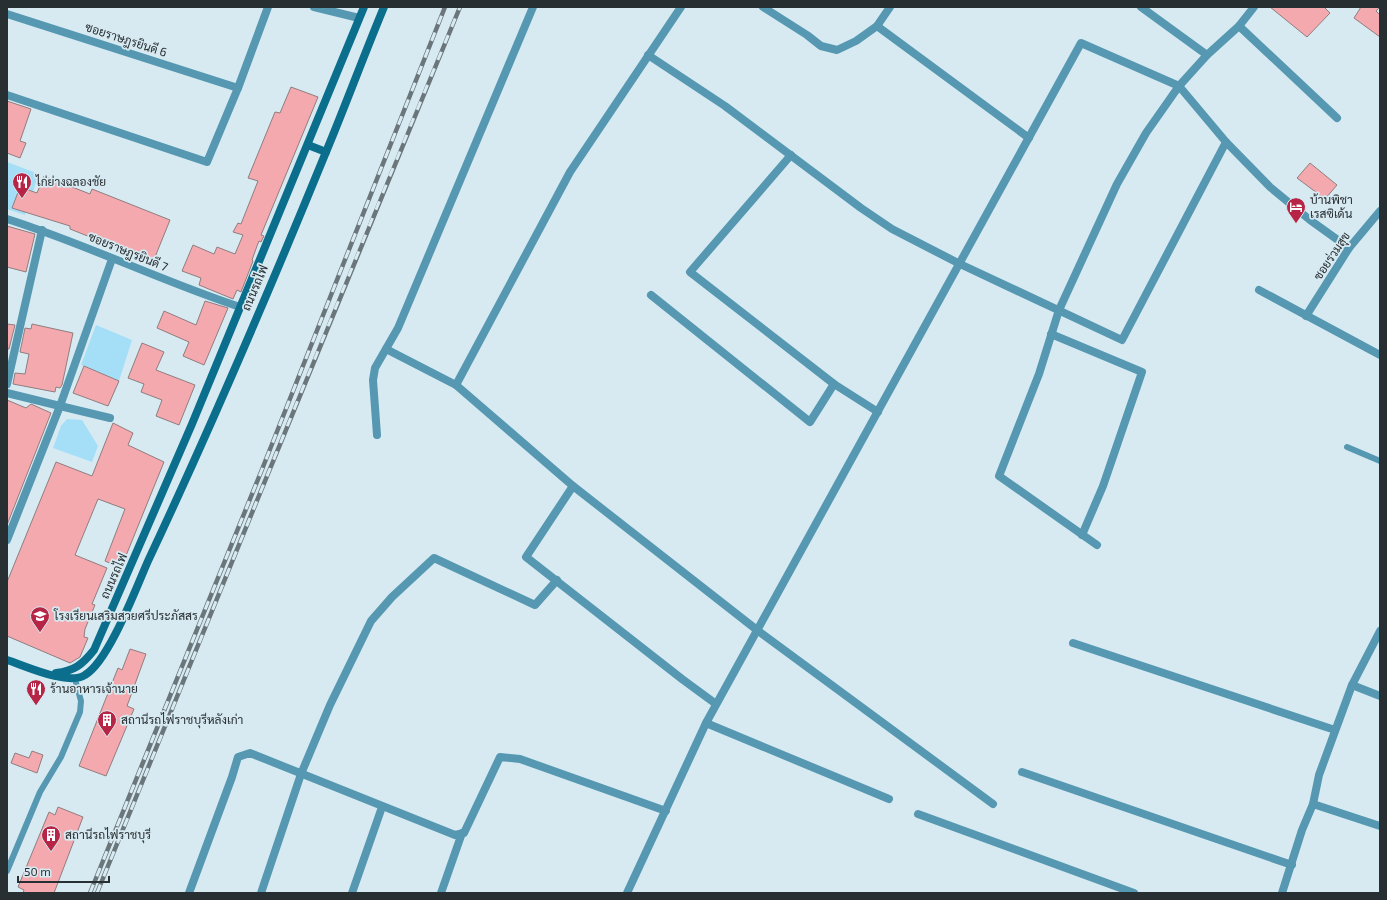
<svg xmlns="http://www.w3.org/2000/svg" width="1387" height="900" font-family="'Exo 2',Sarabun,sans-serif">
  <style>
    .green { fill: #a4dff7 }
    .building { fill: #f4a9af; stroke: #907d7e }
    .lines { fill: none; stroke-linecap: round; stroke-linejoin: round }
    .lane { stroke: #5698b1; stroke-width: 6 }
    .street { stroke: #5698b1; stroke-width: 8 }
    .secondary { stroke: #0a6e8c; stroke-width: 8 }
    .rail-casing { stroke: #6b767b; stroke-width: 4.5 }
    .rail { stroke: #d7eaf2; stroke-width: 3; stroke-dasharray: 9; stroke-linecap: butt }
    .labels { text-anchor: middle; stroke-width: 3.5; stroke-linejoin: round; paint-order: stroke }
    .street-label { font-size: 12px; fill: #282f32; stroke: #d7eaf2 }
    .poi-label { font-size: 12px; fill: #282f32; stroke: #d7eaf2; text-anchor: start }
  </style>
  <rect width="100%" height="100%" fill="#d7eaf2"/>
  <g class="green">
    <path d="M7 162 39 174 25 215 7 209Z"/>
    <path d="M96 325 132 340 119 381 81 365Z"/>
    <path d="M67 419 82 420 98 446 92 462 53 448 61 426Z"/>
  </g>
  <g class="building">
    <path d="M1270 7H1324L1330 13 1307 37Z"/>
    <path d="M1361 7H1380L1376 11 1380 15V37L1354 18Z"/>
    <path d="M291 87 318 97 261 235 264 236 261 242 259 241 257 246 252 260 253 261 241 292 237 290 233 299 199 285 201 278 182 271 193 245 214 254 217 247 235 254 243 235 233 232 238 223 241 224 258 181 248 178 275 112 280 113Z"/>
    <path d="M7 101 31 109 20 141 26 143 20 158 7 153Z"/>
    <path d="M1310 163 1337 185 1325 199 1297 178Z"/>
    <path d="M44 176 90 194 92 189 170 220 153 262 70 229V226L12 208 20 187 37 193Z"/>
    <path d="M7 226 35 234 26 272 7 267Z"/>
    <path d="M205 301 228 308 204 365 183 356 189 342 157 328 164 311 196 325Z"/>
    <path d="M7 324 15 325 9 349H7Z"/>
    <path d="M32 324 73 333 62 385 60 388 56 387 55 392 13 384 15 373 25 374 29 354 20 352 25 328 31 329Z"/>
    <path d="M142 343 164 352 156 370 195 385 179 425 156 416 162 400 141 392 144 384 128 378Z"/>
    <path d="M84 366 119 381 108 406 73 393Z"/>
    <path d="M7 400 26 408 31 404 51 413 7 525Z"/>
    <path d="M113 423 133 433 128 445 164 462 121 568 105 561 125 509 98 499 75 555 107 568 92 604 95 605 85 629 84 637 88 638 80 657 70 663 7 636V582L56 462 92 476Z"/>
    <path d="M130 649 146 654 127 706 134 709 106 776 79 766 118 668 122 670Z"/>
    <path d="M32 751 43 755 37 773 11 763 15 753 29 758Z"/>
    <path d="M58 807 83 817 54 893H23L24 890 18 887 49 812 55 815Z"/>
  </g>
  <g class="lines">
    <g class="lane">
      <path d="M1347 447 1380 461"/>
      <path d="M7 871 40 792 61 757 80 712 81 701 75 679"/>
    </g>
    <g class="street">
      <path d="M314 7 359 18"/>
      <path d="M763 7 807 35 821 46 837 50 856 41 877 26 890 7"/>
      <path d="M1141 7 1207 55"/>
      <path d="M7 14 238 88"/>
      <path d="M877 26 1029 138"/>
      <path d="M1239 26 1337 118"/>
      <path d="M648 55 725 106 861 208 892 229 960 264 1122 340 1226 142"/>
      <path d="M7 95 207 162 238 88 268 7"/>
      <path d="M791 155 690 272 834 384 878 412"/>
      <path d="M7 219C86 244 161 281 240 307"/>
      <path d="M1259 290 1380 355"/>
      <path d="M651 295 810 422 834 384"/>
      <path d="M1306 316 1349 248 1380 211"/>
      <path d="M1051 334 1142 372 1103 486 1082 535"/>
      <path d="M386 349 456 385 573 486 757 630 993 804"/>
      <path d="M7 384 42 230"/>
      <path d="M456 385 570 172 681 7"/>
      <path d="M7 393 60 406 7 540"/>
      <path d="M110 418 60 406 112 259"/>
      <path d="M377 435 373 380 375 368 398 328 533 7"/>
      <path d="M573 486 526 557 682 679 716 704"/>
      <path d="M1097 545 999 476 1039 374 1059 310 1117 184 1146 133 1179 86 1207 55 1239 26 1254 7"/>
      <path d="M1073 643 1335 730"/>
      <path d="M1352 685 1380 696"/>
      <path d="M706 723 889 799"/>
      <path d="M1022 772 1292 865"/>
      <path d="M1313 804 1380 826"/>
      <path d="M918 814 1134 893"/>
      <path d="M189 893 232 777 238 757 250 753 455 835 464 833 500 757 520 759 666 811"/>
      <path d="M261 893 301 774 330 705 371 621 392 597 434 558 535 605 557 580"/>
      <path d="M352 893 382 807"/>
      <path d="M441 893 462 833"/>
      <path d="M627 893 706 723 1081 43 1179 86 1226 142 1270 187 1310 220 1349 248"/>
      <path d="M1282 893 1302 830 1313 804 1319 775 1352 685 1380 631"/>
    </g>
    <g class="secondary">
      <path d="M308 145 326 152"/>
      <path d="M7 660C26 666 68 686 85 675 109 661 136 588 148 561 211 427 270 289 326 152 346 104 364 55 384 7"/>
      <path d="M56 673C74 671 82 665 94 650L192 424 364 7"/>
    </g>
    <g class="rail-casing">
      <g id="rail">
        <path d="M90 893 261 472 445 7"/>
        <path d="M97 893C218 598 337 301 460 7"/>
      </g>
    </g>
    <use href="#rail" class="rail"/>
  </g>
  <defs>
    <g id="restaurant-pin" transform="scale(1)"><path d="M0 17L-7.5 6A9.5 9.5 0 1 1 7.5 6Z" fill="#b62546" stroke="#d7eaf2"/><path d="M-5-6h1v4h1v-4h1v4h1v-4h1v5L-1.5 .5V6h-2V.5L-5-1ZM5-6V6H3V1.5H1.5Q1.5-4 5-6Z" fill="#fff"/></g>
    <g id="hotel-pin" transform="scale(1)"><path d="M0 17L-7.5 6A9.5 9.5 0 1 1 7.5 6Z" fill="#b62546" stroke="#d7eaf2"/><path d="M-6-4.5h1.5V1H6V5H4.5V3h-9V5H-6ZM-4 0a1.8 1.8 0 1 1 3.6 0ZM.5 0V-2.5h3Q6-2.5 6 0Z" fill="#fff"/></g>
    <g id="school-pin" transform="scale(1)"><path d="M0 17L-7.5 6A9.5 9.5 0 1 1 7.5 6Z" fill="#b62546" stroke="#d7eaf2"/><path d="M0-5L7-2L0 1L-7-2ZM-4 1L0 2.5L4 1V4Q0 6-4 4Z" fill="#fff"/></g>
    <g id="building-pin" transform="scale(1)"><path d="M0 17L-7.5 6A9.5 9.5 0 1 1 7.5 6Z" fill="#b62546" stroke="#d7eaf2"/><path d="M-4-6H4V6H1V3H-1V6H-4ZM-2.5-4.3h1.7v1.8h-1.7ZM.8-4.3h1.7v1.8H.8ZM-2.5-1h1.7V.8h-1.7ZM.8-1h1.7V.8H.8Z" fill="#fff"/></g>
  </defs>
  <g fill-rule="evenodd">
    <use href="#restaurant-pin" x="22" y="182"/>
    <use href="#hotel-pin" x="1296" y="207"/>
    <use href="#school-pin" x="40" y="616"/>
    <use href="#restaurant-pin" x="36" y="689"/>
    <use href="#building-pin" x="107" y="720"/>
    <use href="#building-pin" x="51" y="835"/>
  </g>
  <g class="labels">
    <g class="street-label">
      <text transform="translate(126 40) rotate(18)" y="4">ซอยราษฎรยินดี 6</text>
      <text transform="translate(128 252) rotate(22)" y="4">ซอยราษฎรยินดี 7</text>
      <text transform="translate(1332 256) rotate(-56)" y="4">ซอยร่วมสุข</text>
      <text transform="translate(255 288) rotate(-67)" y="4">ถนนรถไฟ</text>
      <text transform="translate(114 576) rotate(-66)" y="4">ถนนรถไฟ</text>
    </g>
    <g class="poi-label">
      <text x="36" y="186">ไก่ย่างฉลองชัย</text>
      <text x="1310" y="204">บ้านพิชา<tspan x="1310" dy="14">เรสซิเด้น</tspan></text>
      <text x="54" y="620">โรงเรียนเสริมสวยศรีประภัสสร</text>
      <text x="50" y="693">ร้านอาหารเจ้านาย</text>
      <text x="121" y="724">สถานีรถไฟราชบุรีหลังเก่า</text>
      <text x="65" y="839">สถานีรถไฟราชบุรี</text>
    </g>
  </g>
  <rect width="1387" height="900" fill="none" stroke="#282f32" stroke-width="16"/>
  <path d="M18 876v6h91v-6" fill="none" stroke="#282f32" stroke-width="2"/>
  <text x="24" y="876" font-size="12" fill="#282f32" stroke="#d7eaf2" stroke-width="3" paint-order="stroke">50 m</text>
</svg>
